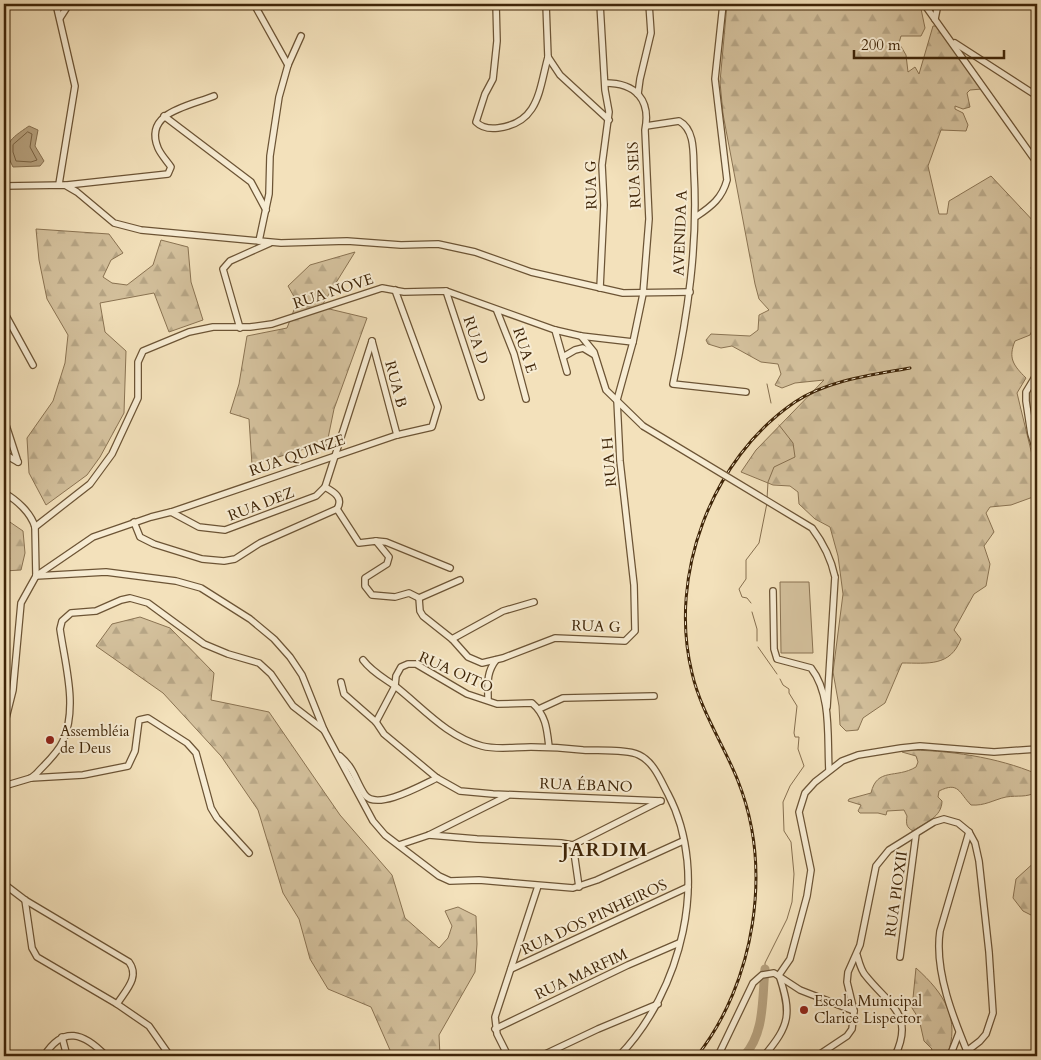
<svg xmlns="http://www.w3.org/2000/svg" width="1041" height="1060" font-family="Cardo,serif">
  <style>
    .forest { fill: url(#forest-firs); stroke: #8a7352 }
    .green { fill: #d4c19d; stroke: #8a7352 }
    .water { fill: #b6a17e; stroke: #866f4f }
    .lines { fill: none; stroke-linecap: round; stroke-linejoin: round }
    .shore { stroke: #7a6343; stroke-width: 1 }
    .stream { stroke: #866f4f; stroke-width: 1 }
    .river { stroke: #b6a17e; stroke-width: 9 }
    .street-casing { stroke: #6c5435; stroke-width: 8 }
    .street { stroke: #f7ecd3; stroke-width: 5.5 }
    .rail-casing { stroke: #3f2508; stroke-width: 3 }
    .rail { stroke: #f7ecd3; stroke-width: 1; stroke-dasharray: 4; stroke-linecap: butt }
    .street-bridge-casing { stroke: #6c5435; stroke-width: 8; stroke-linecap: butt }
    .street-bridge { stroke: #f7ecd3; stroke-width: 5.5 }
    .poi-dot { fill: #8f2418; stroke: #f7ecd3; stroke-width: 2 }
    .labels { text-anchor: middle; stroke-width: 4; stroke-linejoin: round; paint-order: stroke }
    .street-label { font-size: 15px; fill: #3f2508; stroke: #f7ecd3 }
    .poi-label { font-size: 15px; fill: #3f2508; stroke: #f7ecd3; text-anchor: start }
    .district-label { font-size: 20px; font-weight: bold; letter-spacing: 1px; fill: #3f2508; stroke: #f7ecd3 }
  </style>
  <defs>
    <pattern id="forest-firs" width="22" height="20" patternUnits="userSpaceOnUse" patternTransform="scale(1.25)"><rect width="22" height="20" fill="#d4c19d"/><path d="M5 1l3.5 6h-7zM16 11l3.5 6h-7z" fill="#b7a686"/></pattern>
  </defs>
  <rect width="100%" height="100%" fill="#f3e1bb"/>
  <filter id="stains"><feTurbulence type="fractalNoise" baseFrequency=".004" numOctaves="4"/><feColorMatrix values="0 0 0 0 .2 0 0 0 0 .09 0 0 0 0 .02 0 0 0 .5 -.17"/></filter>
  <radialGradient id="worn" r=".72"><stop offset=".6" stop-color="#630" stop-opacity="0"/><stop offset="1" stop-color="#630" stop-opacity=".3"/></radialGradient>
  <g class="forest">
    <path d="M727 4H920L925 28 921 36H901L899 43 906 55 908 72 915 67 919 74 933 26H936L982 89 970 90 967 93 970 107 963 109 955 106V109L963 113 968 125 966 131 941 130 928 166 939 214H947L949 201 991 176 1037 225V248L1031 268 1037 282V320L1030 335 1015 341C1008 358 1013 365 1026 378L1017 393 1034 463 1033 497 1011 505 990 507 986 513 994 532 984 546 990 564 986 586 974 594 954 630 961 639C950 667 928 663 902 663L885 703 863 718 858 730 846 731 840 725 839 706 833 672 843 594 838 556 830 527 815 519 799 504 798 492 790 486 773 485 741 472 756 450 824 380 795 383 782 388 775 385 781 374 778 364 761 362 732 346 721 348 708 344 706 340 711 334 750 336 758 330 759 315 769 310 759 299 755 284 723 114 720 82Z"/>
    <path d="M36 229 109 234 123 253 111 260 103 277 112 283 127 285 153 265 161 240 188 247 191 282 203 320 169 332 154 293 100 303 105 332 126 351 124 413 100 457 87 475 46 505 29 473 27 438 53 401 65 363 68 335 47 299 39 260Z"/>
    <path d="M355 252 321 307 367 318 334 409 326 448 311 447 252 465 249 419 230 413 239 384 247 336 287 328 297 302 288 286 310 265Z"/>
    <path d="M4 518 23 531 25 553 21 570 4 571Z"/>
    <path d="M140 617 170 628 214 673 211 700 269 712 340 815 392 875 405 918 439 948 448 938 452 926 445 911 458 907 476 916 477 944 475 972 439 1035 440 1056H390V1050L371 1007 328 989 310 959 299 919 283 893 258 810 221 756 163 693 96 646 112 624Z"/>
    <path d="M904 750C948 750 997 757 1037 774V792C1025 798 1019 795 1006 797 993 800 985 806 971 805 959 793 959 781 939 791L938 797 942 801C942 817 925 823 913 831 906 827 906 824 907 816L904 810 887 811 886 815 878 813H860L858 811 861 805 848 801 849 799 871 793C877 767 896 779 916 767L918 762 916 756 902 752Z"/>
    <path d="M1037 860V918L1023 911 1013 898 1016 879Z"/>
    <path d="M916 968C944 993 961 1019 947 1056H930L932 1049 924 1041 919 1019 912 1008Z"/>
  </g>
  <path class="green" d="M780 582H809L813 653H781Z"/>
  <path class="water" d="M29 126 38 130 35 146 44 161 40 166 13 167C1 144 10 139 29 126Z"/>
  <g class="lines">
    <path class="shore" d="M28 132 32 134 30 147 37 160 31 162 16 161 13 152V145Z"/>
    <g class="stream">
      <path d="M767 384 771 403"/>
      <path d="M767 499 768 482 774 467 795 457 793 443 779 425"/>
      <path d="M751 603 747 598 742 597 739 589 746 579V560L759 543 767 503"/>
      <path d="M752 612 757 629V641"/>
      <path d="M758 647 777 674"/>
      <path d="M765 969V963L787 919 792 902 794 874 791 842 784 831 783 802 790 786 804 766 798 749 799 737H795L794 733 797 706 789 693V689L783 685 780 679"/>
    </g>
    <path class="river" d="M744 1056C765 1033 762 999 765 969"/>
    <g class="street-casing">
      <g id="street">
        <path d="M56 4 75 86 59 184"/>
        <path d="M254 4 288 65"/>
        <path d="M496 4 497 41 493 79 485 94 476 122C482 128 490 129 498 128 539 123 539 90 548 57"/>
        <path d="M546 4 548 57 560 75 609 120"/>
        <path d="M924 4 1037 163"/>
        <path d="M60 18 69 4"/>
        <path d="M935 19 938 4"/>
        <path d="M955 43 1037 96"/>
        <path d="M638 94 640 79 651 33 649 4"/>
        <path d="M164 116 251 182 266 210"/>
        <path d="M646 126 679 121C696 130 693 156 694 173 698 244 688 314 673 384L746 392"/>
        <path d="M67 185 168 174 171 167C167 161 161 155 158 148 143 112 190 106 214 96"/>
        <path d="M4 186 65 185 77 192 114 223 141 230 281 243 347 241 401 245 438 244 475 252 531 272 623 293 690 292"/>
        <path d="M697 216C712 206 722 198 727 180L715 79 723 4"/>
        <path d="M259 241 269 194 270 156 279 97 288 65 301 36"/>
        <path d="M1037 268V269"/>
        <path d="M600 288 604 205 602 165 609 112 605 90 600 4"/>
        <path d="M446 291 481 397"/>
        <path d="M497 311 514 354 526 399"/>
        <path d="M4 312 33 365"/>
        <path d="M240 328 223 269 230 261 270 243"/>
        <path d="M555 330 567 372"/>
        <path d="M581 336 594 352 606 390 643 426"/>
        <path d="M372 341 397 435"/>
        <path d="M563 357 575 350 583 348 593 354"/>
        <path d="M1037 363 1035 377 1026 392V401L1031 434 1037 453"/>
        <path d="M4 419 18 462"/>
        <path d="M4 454 18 462"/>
        <path d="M4 493C17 500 31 513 35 527L36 576"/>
        <path d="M337 509 359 543 376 541 389 557 387 564 365 578V586L372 595 395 597 409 593 419 598"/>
        <path d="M171 512 397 435 432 427 438 407 395 290"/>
        <path d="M134 522 140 537 154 544 202 559 224 561 235 559 260 543 337 509C344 498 334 492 325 487"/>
        <path d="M35 527 90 484 112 454 138 398V362L143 351 189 332 213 327H250L272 324 382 288 404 292 446 291 555 330 581 336 633 342"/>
        <path d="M376 541 386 542 450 568"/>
        <path d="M36 576 106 572 176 581 201 588 250 619 274 639 290 657 302 675 324 730 373 821 385 835 439 876 450 881 479 880 573 888 597 880 683 841"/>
        <path d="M773 591 774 649 777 659 811 668C832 695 827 738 829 770"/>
        <path d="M419 598 420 611 423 616 452 639 468 657 482 663 503 658 555 638 625 641 635 631 634 585 620 461 617 400 633 342 643 294 649 219 645 130C651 100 636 83 605 83"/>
        <path d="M419 598 460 580"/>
        <path d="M452 639 503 611 534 602"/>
        <path d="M363 660C372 672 384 678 395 686 422 707 447 737 482 746 497 750 515 747 531 747 548 747 566 748 583 750 598 751 626 749 639 755 654 762 661 781 668 794 711 876 681 992 619 1056"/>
        <path d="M341 682 344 694 376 722 384 734 437 778 460 791 493 794 661 801"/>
        <path d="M488 700C488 684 486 673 496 660"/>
        <path d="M827 707 835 577"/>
        <path d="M539 709 563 698 654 696"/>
        <path d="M376 722 395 686 396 676 401 667 408 664H416L467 694 497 704 532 703C546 715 547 729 549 747"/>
        <path d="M4 726 13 690 21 603 36 576 93 537 151 517 171 512 199 527 225 530 316 496 325 487 372 341"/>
        <path d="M340 756C355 769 355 780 365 795 377 811 422 785 437 778"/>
        <path d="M31 778 83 775 128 766 135 751 139 720 148 718 187 743 196 753 211 808 217 818 249 853"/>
        <path d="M4 786 31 778 36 774C45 764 58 753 63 741 78 707 65 664 60 629L62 621 71 613 96 611 121 600 130 598 148 603 204 644 228 654 259 663 271 674 293 706 324 730"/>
        <path d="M429 835 477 839 561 843 573 845 660 801"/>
        <path d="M399 845 429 835 507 796"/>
        <path d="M573 845 579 887"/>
        <path d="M4 884 25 900 129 962C140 977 126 990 117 1004"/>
        <path d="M25 900 32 948 37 957 117 1004 149 1026 170 1056"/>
        <path d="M857 955C859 962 861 971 866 976 889 1005 915 1014 895 1056"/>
        <path d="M900 957 916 834"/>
        <path d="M511 969 688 887"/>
        <path d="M779 975 790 959 807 896 811 870 799 812 805 793 815 782 842 761 858 755 901 748 920 746 994 752 1037 749"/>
        <path d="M495 1029 628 965 679 943"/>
        <path d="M62 1037 67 1056"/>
        <path d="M44 1056C63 1025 84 1033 106 1056"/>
        <path d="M508 1056 497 1034 495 1017 538 886"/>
        <path d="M541 1056 598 1029 658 1004"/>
        <path d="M718 1056 753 983 762 975 774 973 800 990 854 1011"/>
        <path d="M764 1056C790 1025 792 1014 779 975"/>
        <path d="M817 1056 847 1036 852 1029 854 1011 847 982 848 972 860 945 876 866 889 850 934 822 944 819 958 823 969 832 975 843 979 861 989 952 993 1013 986 1034 980 1041 967 1051"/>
        <path d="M950 1056 959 1033"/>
        <path d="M969 1056C954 1020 934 971 940 931L969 832"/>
        <path d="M1035 1056 1037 1040"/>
      </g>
    </g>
    <use href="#street" class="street"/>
    <g class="rail-casing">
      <path id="rail" d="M697 1056C755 982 773 869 738 781 724 745 701 712 692 673 668 576 711 459 795 402 828 380 872 375 910 368"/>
    </g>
    <use href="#rail" class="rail"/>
    <g class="street-bridge-casing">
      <path id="street-bridge" d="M643 426 812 528C824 544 831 558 835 577"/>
    </g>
    <use href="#street-bridge" class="street-bridge"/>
  </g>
  <g class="poi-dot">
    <circle cx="50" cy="740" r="5"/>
    <circle cx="804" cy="1010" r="5"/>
  </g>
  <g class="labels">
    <g class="street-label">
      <text transform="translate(634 175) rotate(-93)" y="5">RUA SEIS</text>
      <text transform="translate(591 185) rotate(-91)" y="5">RUA G</text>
      <text transform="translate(680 233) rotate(-88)" y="5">AVENIDA A</text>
      <text transform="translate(333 291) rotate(-18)" y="5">RUA NOVE</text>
      <text transform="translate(476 340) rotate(71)" y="5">RUA D</text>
      <text transform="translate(525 350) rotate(72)" y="5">RUA E</text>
      <text transform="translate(396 384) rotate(75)" y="5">RUA B</text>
      <text transform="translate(297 455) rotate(-19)" y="5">RUA QUINZE</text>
      <text transform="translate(609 462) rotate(-95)" y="5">RUA H</text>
      <text transform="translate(261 504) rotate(-21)" y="5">RUA DEZ</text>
      <text transform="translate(596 626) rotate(2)" y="5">RUA G</text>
      <text transform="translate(456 672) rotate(24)" y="5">RUA OITO</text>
      <text transform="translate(586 785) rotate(2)" y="5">RUA ÉBANO</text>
      <text transform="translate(896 894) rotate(-82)" y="5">RUA PIOXII</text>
      <text transform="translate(594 917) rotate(-25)" y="5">RUA DOS PINHEIROS</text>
      <text transform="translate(581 974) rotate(-25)" y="5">RUA MARFIM</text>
    </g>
    <g class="poi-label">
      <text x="60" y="736">Assembléia<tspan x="60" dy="17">de Deus</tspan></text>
      <text x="814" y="1006">Escola Municipal<tspan x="814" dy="17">Clarice Lispector</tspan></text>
    </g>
    <g class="district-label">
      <text x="605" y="856">JARDIM</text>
    </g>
  </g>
  <rect width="1041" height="1060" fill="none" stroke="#f3e1bb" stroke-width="20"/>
  <rect x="5" y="5" width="1031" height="1050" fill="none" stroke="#3f2508" stroke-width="2.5"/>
  <rect x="10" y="10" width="1021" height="1040" fill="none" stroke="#3f2508"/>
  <path d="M854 50v8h150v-8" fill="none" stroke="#3f2508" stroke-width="2.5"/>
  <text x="861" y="50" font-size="15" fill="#3f2508" stroke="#f7ecd3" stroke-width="4" paint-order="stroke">200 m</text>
  <rect width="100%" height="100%" filter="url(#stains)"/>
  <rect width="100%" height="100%" fill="url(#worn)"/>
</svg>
